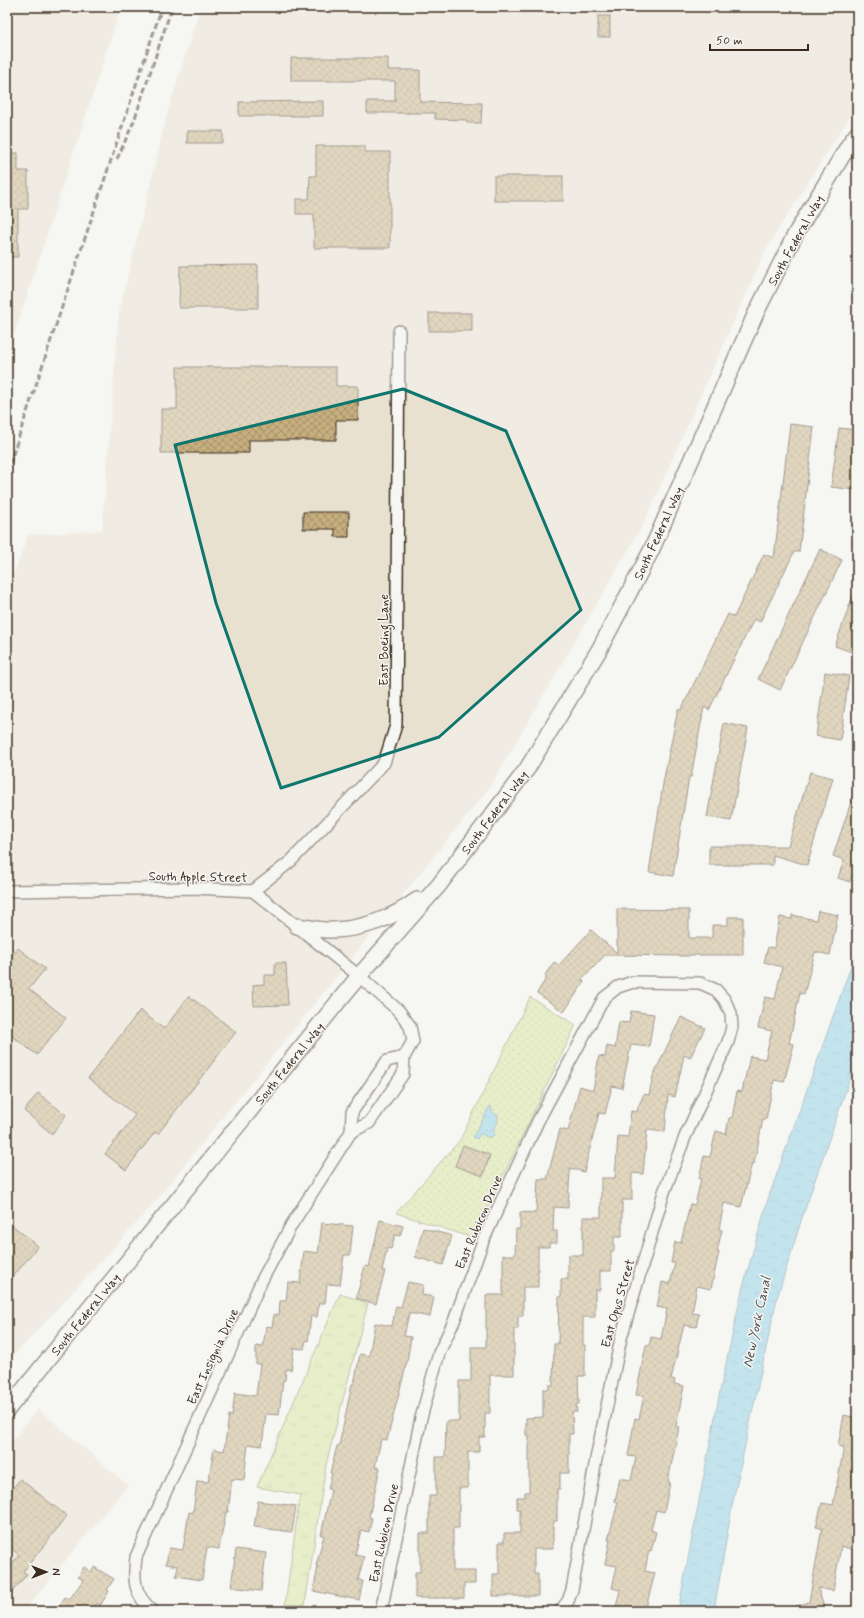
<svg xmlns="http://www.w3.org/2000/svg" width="864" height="1618" font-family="Mynerve,sans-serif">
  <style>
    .built { fill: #e8e1d0 }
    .grass { fill: url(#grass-tufts); stroke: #88875a }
    .park { fill: url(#park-dots); stroke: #88875a }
    .water { fill: url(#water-ripples); stroke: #678b96 }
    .building { fill: url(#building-cross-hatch); stroke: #3b2a1e }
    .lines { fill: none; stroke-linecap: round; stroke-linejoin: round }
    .minor-casing { stroke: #3b2a1e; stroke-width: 14 }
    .secondary-casing { stroke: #3b2a1e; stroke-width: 18 }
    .minor { stroke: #f6f6f2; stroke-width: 11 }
    .secondary { stroke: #f6f6f2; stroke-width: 15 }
    .rail { stroke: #3b2a1e; stroke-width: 3; stroke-dasharray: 6 3; stroke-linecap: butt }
    .marked { fill: none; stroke: #0f766e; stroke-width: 3; stroke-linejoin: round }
    .labels { text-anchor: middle; stroke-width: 3; stroke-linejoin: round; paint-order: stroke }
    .street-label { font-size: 13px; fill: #3b2a1e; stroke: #f6f6f2 }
    .water-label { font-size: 14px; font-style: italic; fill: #4e5250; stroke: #f6f6f2 }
  </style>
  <defs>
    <pattern id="grass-tufts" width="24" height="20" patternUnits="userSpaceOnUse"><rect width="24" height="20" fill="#d4e497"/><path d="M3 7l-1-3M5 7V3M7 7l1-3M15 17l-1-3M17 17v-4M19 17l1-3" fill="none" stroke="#b7c482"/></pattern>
    <pattern id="park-dots" width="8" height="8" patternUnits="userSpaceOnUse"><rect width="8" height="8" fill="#d4e497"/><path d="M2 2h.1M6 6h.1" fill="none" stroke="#b7c482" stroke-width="1.8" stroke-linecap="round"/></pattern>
    <pattern id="water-ripples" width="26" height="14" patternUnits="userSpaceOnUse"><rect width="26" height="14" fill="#85cce6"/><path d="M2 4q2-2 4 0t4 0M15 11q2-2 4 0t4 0" fill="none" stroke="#74afc5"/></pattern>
    <pattern id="building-cross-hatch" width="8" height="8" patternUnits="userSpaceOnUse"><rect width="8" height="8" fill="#c7af7f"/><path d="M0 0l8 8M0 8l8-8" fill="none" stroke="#a38f67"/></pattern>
  </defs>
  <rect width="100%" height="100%" fill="#f6f6f2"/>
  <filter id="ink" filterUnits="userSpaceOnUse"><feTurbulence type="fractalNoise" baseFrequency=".025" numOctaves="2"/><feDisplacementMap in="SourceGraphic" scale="8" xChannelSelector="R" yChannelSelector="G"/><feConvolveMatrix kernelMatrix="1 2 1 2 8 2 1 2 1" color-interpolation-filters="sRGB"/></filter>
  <g filter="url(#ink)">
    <g class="built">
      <path d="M7 7H121L7 357Z"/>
      <path d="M200 7H857V105L765 251 644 523 490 787 144 1215 7 1363V593L28 535 102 530 119 312 168 111Z"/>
      <path d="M38 1409 128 1485 24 1611H7V1447Z"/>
    </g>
    <path class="grass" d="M340 1294 368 1303 326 1465 305 1605H285L300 1495 257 1487Z"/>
    <path class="park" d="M530 997 576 1025 473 1238 396 1213 460 1140Z"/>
    <g class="water">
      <path d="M857 949V1058L803 1215 777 1298 733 1501 714 1611H678L720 1391 742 1290 768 1199Z"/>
      <path d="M490 1106 492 1108 491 1111 498 1116 497 1124 494 1126V1135C490 1138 486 1138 482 1134L479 1135 477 1139 473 1137Z"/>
    </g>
    <g class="building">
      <rect x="598" y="16" width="12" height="21"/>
      <path d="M291 58H388V70H420V102L482 103 481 123H467V120L435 119V113H367V101H395V81H291Z"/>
      <path d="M323 101V116H239V102Z"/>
      <rect x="187" y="131" width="36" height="12"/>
      <path d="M316 146H365V152H390V248H314V214H296V199H309L310 176H316Z"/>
      <path d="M7 153H18V171H28V209H18V257H7Z"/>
      <rect x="494" y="176" width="69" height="25"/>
      <path d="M258 265V308H179L180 266Z"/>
      <rect x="429" y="313" width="43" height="18"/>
      <path d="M177 367H336V386H358V420H336V440H249V453H161V409H177Z"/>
      <path d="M790 424 814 427 799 552H794L760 622 754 619 709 710 704 707 691 777H689L673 876 649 872 664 778 678 709 681 710 728 614 734 617 764 554 774 558Z"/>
      <path d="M839 428 857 430V472L855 490 831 487Z"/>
      <path d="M303 512H349V537H335V529H303Z"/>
      <path d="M820 549 842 560 780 690 758 679Z"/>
      <path d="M856 587H857V654L835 646Z"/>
      <path d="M825 672 849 676 840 740 816 736Z"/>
      <path d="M724 723 748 728 731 821 707 817Z"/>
      <path d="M810 772 833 778 807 865 773 855V865H709V846H788Z"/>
      <path d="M855 790H857V860L850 882 838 878 844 860 833 856Z"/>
      <path d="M617 909 689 910V938H712V925H728V917H743V955H689V956L605 955 582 980 584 982 564 1012 537 993 547 977 545 975 554 962 559 965 591 930 617 953Z"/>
      <path d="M818 911 838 915 830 955 815 952 804 994 800 993 789 1043 794 1044 784 1082 774 1080 766 1119H763L754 1164 752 1163 741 1207 724 1203 719 1229 722 1230 717 1251 719 1252 711 1289 697 1286 692 1313 699 1314 696 1327 684 1325 671 1379 675 1380 674 1384 684 1386 676 1426 679 1427 668 1481 670 1482 664 1512 656 1510 651 1530 656 1532 651 1551 649 1550 645 1571 655 1573 645 1611H615L620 1590 612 1588 617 1566 605 1564 610 1540H608L618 1502 615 1501 620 1478 631 1480 636 1457 628 1456 635 1418 639 1419 644 1396 636 1395 646 1345 649 1346 651 1337 661 1339 667 1309 657 1307 662 1282 670 1284 675 1263H671L675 1242 681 1243 690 1204 695 1205 701 1179H699L704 1156 710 1157 716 1131 726 1134 729 1118H732L737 1091 742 1092 750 1056 765 1059 772 1031 758 1028 765 997 775 999 782 967 764 962 768 947 774 948 780 917 792 919V915L816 920Z"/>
      <path d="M18 948 45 969 29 989 66 1018 37 1055 7 1032V962Z"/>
      <path d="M275 963H286L288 1005 254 1006 253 985 264 984V975H275Z"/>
      <path d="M189 996 236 1032 158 1134 155 1132 126 1170 105 1154 135 1115 88 1078 140 1010 164 1029Z"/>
      <path d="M631 1011 654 1014 649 1047 631 1045 622 1088 612 1086 605 1114 599 1113 584 1172 570 1168 568 1208 554 1207 553 1231H557V1243H549V1247H538V1287H523V1316H518V1329H514V1375H490V1413H485V1437H479V1452H468V1488H459V1528H453V1571H475V1584H464V1598H415V1572H420V1533H429V1496H436V1457H445L446 1421H459V1381H471V1347H486V1295H503V1255H515L516 1229H520V1212L536 1213 538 1179H547L560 1129 568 1131 580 1086 593 1090 599 1056 605 1057 607 1046 615 1048 619 1022 629 1023Z"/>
      <path d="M681 1017 705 1028 690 1058 684 1055 675 1097 668 1095 665 1132 647 1130 643 1174 632 1173V1200H622V1237H614V1251H611V1271H600V1290H595V1317H583V1345H585V1376H578L579 1404H576L577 1412H572L573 1434H569V1473H560V1489H557V1521H554L553 1527V1549H534V1574H538V1596H493V1574H499V1542H504V1533H520V1509H517V1497H525V1492H529V1435H526V1418L543 1417V1389H549V1385H553L554 1344H558L559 1297H561V1279H568V1255H583V1217H601V1178H615L618 1136 628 1137 631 1111 637 1112 638 1107 644 1094 649 1095 653 1076Z"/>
      <path d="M38 1093 66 1115 52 1134 24 1111Z"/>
      <path d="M463 1145 490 1155 483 1176 455 1166Z"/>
      <path d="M380 1220 403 1226 400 1236 395 1235 391 1249 387 1248 382 1271H385L376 1304 356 1298 365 1266 369 1267Z"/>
      <path d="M7 1221 38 1246 7 1284Z"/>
      <path d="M322 1223 353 1226 350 1255H344L340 1285 327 1284 325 1303H319L317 1317 311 1316 308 1341 306 1340 304 1349 294 1348 291 1370 286 1369 285 1380H283L279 1415 266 1414 262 1446 248 1444 244 1480 232 1479 228 1512H226L219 1549 207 1547 202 1580 176 1576 178 1566 166 1564 169 1548 183 1550 189 1512 193 1513 197 1481 208 1482 214 1449 224 1451 229 1415 232 1416 235 1393 256 1396 260 1364H256V1346L263 1347 266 1326 272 1327 274 1314 279 1315 280 1301H286L288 1282 300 1283 304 1251 318 1253Z"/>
      <path d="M423 1228 452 1236 443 1265 415 1257Z"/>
      <path d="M408 1282 423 1285 422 1295 434 1297 430 1317 409 1313 404 1336 411 1337 407 1362 387 1440 381 1439 375 1467 380 1468 369 1517 372 1518 369 1532 361 1530 355 1555 364 1557 358 1580 363 1581 359 1600 313 1591 318 1567 316 1566 324 1535H321L331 1490 328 1489 332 1473H330L337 1446H339L352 1384H354L360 1354 369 1356 375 1323 392 1326 396 1306 401 1307Z"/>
      <path d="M844 1415 857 1418V1525L851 1549 841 1546 833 1591 818 1588 825 1611H789L788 1609 809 1602 822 1528 816 1527 822 1503 833 1505 844 1447 838 1446Z"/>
      <path d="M20 1479 67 1516 23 1572 27 1574 7 1598V1570L19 1555 7 1545V1496Z"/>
      <path d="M258 1501 296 1506 292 1532 254 1527Z"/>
      <path d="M236 1549 266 1553 261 1591 231 1587Z"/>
      <path d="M84 1567 91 1572 94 1567 114 1579 107 1590 109 1591 100 1606 97 1603 91 1611H56L65 1597 69 1600 83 1580 78 1577Z"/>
    </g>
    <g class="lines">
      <g class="minor-casing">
        <g id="minor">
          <path d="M7 891 194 888 253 891 359 976 399 1011 410 1026 413 1041 404 1057 403 1074 369 1123 351 1132 352 1112 387 1061 404 1057"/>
          <path d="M253 891 291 861 384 763 396 725 399 331"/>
          <path d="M153 1611C134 1595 133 1581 136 1557L262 1280 292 1224 351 1132"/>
          <path d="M381 1611 421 1418 439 1353 454 1321 483 1241 538 1121 604 998 618 987 633 982 700 983 716 990 724 999 731 1013 732 1027 728 1042 685 1137 664 1192 621 1338 597 1454 572 1590 568 1601 560 1611"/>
        </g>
      </g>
      <g class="secondary-casing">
        <g id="secondary">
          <path d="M297 926C308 927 322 931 334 930 363 929 393 918 417 900"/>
          <path d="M7 1410 359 976 439 885 527 769 599 650 651 551 756 313 796 233 850 143 857 134"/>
        </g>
      </g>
      <use href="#minor" class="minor"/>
      <use href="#secondary" class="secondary"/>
      <g class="rail">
        <path d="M117 159 134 121 172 7"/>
        <path d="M7 472 162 7"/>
      </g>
    </g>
  </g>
  <path d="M0 0H864V1618H0ZM403 389 506 431 581 610 439 737 281 788 216 603 175 445Z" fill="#f6f6f2" fill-opacity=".55" fill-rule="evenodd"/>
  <path class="marked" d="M403 389 506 431 581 610 439 737 281 788 216 603 175 445Z"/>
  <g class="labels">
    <g class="street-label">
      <text transform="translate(795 240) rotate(-61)" y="5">South Federal Way</text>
      <text transform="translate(658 533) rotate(-65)" y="5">South Federal Way</text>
      <text transform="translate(383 640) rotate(-90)" y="5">East Boeing Lane</text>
      <text transform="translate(494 812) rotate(-53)" y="5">South Federal Way</text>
      <text transform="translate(198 876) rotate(1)" y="5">South Apple Street</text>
      <text transform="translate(289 1063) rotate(-51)" y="5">South Federal Way</text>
      <text transform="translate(478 1222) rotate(-67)" y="5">East Rubicon Drive</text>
      <text transform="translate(617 1303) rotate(-74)" y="5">East Opus Street</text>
      <text transform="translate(85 1314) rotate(-51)" y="5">South Federal Way</text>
      <text transform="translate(212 1356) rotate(-65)" y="5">East Insignia Drive</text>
      <text transform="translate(383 1533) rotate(-78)" y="5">East Rubicon Drive</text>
    </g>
    <g class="water-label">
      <text transform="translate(756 1322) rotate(-78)" y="5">New York Canal</text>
    </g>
  </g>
  <rect width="864" height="1618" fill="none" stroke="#f6f6f2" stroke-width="24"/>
  <rect x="12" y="12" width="840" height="1594" fill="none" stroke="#3b2a1e" stroke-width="1.5" filter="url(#ink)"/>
  <g transform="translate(46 1572) rotate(90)" stroke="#f6f6f2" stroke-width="3" paint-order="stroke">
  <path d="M0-3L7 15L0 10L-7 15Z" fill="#3b2a1e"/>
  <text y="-6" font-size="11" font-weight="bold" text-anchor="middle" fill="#3b2a1e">N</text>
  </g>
  <path d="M710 44v6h98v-6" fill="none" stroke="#3b2a1e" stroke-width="2"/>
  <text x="716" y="44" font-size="12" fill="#3b2a1e" stroke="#f6f6f2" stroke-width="3" paint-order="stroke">50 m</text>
</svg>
